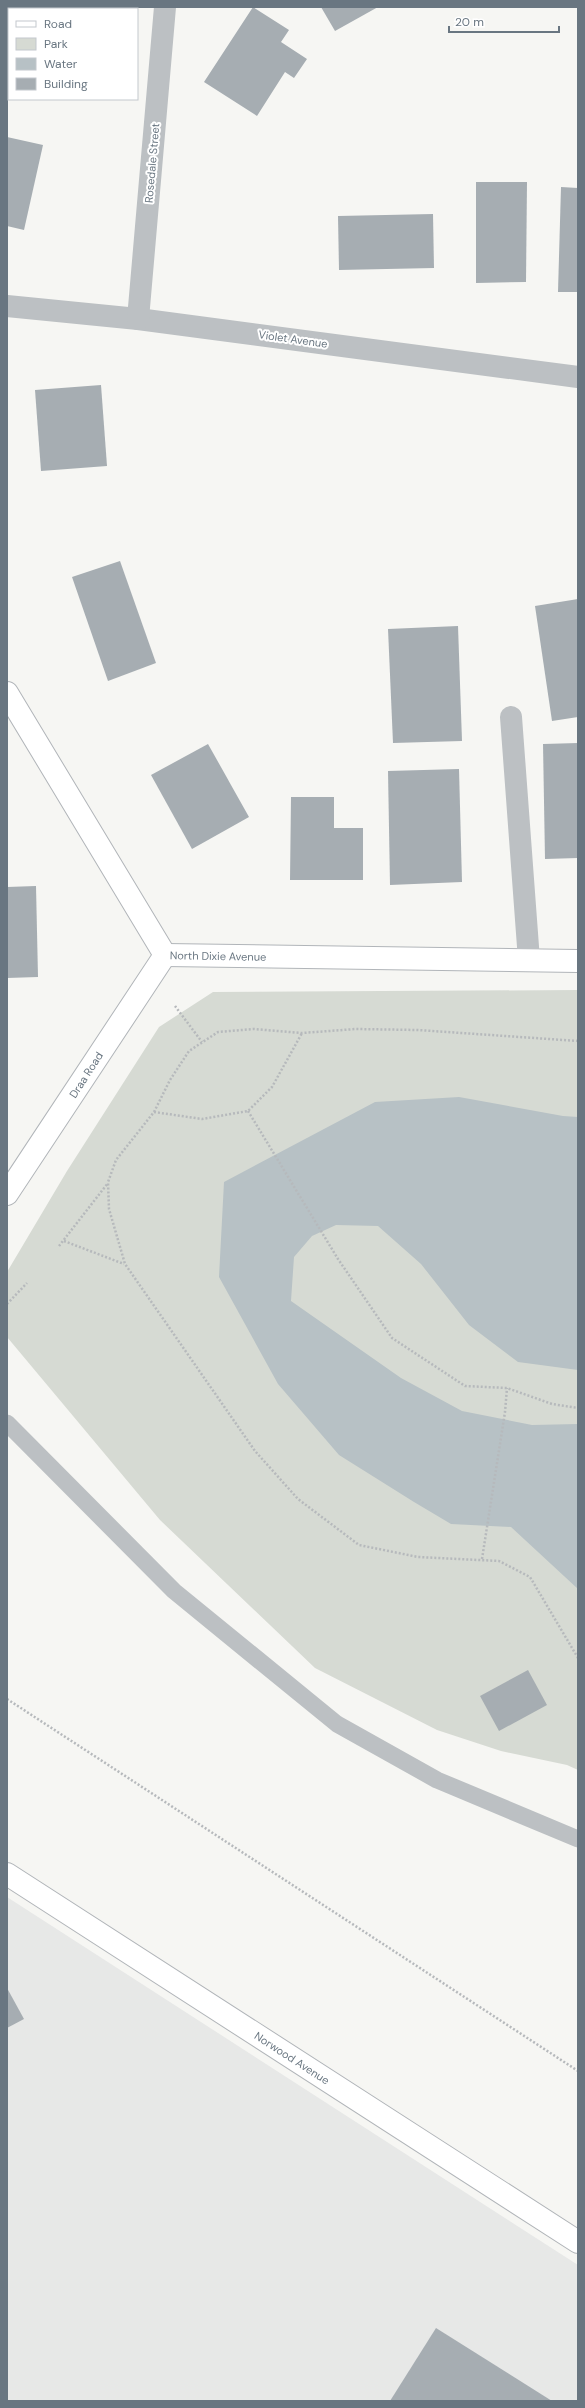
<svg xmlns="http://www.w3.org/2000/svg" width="585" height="2408" font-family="'DM Sans',sans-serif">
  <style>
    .built { fill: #e7e8e7 }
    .green { fill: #d6dad3 }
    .water { fill: #b7c1c5 }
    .building { fill: #a6adb2 }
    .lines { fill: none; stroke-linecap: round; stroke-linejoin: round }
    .secondary-casing { stroke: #b1b5b9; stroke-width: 24 }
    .path { stroke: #b6b9bc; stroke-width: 2.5; stroke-dasharray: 2 2; stroke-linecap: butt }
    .lane { stroke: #bcc0c3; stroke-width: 17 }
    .street { stroke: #bcc0c3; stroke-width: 22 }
    .secondary { stroke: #fff; stroke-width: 22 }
    .labels { text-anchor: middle; stroke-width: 4; stroke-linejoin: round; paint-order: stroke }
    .street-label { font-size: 11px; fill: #697681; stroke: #fff }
  </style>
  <rect width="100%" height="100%" fill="#f6f6f3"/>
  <path class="built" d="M7 1897 578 2265V2401H7Z"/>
  <path class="green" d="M578 990V1770L567 1765 501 1751 437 1730 315 1668 160 1520 7 1337V1272L67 1171 159 1027 213 992Z"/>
  <path class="water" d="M459 1097 563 1116 578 1117V1370L518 1362 469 1325 421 1264 378 1226 336 1225 312 1236 294 1257 291 1301 401 1378 462 1411 532 1425 578 1424V1589L511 1527 451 1524 414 1502 339 1455 278 1384 219 1277 224 1182 375 1102Z"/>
  <g class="building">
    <path d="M253 7 289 30 281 42 307 59 294 78 285 72 257 116 204 82Z"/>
    <path d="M321 7H378L335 31Z"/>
    <path d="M7 137 43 145 24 230 7 226Z"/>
    <path d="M476 182H527L526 282 476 283Z"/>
    <path d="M561 187 578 188V292H558Z"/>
    <path d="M433 214 434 268 339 270 338 216Z"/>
    <path d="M101 385 107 466 41 471 35 390Z"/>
    <path d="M120 561 156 663 108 681 72 577Z"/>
    <path d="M578 599V717L552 721 535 606Z"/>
    <path d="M458 626 462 741 393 743 388 629Z"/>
    <path d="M578 743V858L545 859 543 744Z"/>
    <path d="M208 744 249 817 192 849 151 775Z"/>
    <path d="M459 769 462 882 390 885 388 771Z"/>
    <path d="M291 797H334V828H363V880H290Z"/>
    <path d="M36 886 38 977 7 978V887Z"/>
    <path d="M528 1670 547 1705 499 1731 480 1696Z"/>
    <path d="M7 1988 24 2019 7 2028Z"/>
    <path d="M436 2328 552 2401H390Z"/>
  </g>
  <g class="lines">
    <g class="secondary-casing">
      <g id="secondary">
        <path d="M7 693 165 955"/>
        <path d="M165 955 578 961"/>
        <path d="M7 1194 165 955"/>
        <path d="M7 1874 578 2242"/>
      </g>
    </g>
    <g class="path">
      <path d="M175 1006 202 1042"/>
      <path d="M578 1041 418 1030 356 1029 302 1033 254 1029 218 1032 189 1051 170 1080 154 1112 116 1160 108 1182 109 1209 125 1264 255 1451 298 1499 359 1545 418 1557 499 1561 530 1577 578 1658"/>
      <path d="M248 1111 338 1259 392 1338 465 1386 507 1388 552 1404 578 1408"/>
      <path d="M154 1112 202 1119 248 1111 272 1087 302 1033"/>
      <path d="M64 1241 124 1264"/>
      <path d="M59 1246 108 1183"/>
      <path d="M7 1304 27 1283"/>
      <path d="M482 1559 505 1412 507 1388"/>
      <path d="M7 1699 578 2071"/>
    </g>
    <path class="lane" d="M7 1423 174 1591 337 1724 437 1780 578 1839"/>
    <g class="street">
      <path d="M7 306 138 319 578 377"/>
      <path d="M138 319 165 7"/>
      <path d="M511 717 529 960"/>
    </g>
    <use href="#secondary" class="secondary"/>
  </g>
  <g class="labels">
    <g class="street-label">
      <text transform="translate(152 163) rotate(-85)" y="4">Rosedale Street</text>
      <text transform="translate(293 339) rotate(8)" y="4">Violet Avenue</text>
      <text transform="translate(218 956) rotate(1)" y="4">North Dixie Avenue</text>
      <text transform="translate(86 1075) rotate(-57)" y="4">Draa Road</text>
      <text transform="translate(292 2058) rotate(33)" y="4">Norwood Avenue</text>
    </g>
  </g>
  <rect width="585" height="2408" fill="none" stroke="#697681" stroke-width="16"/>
  <rect x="8" y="8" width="130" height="92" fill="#ffffff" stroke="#c3c8cd"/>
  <rect x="16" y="21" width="20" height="6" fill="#ffffff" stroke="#c3c8cd"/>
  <text x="44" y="28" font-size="12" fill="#697681">Road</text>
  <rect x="16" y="38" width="20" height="12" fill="#d6dad3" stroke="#c3c8cd"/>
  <text x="44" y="48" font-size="12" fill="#697681">Park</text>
  <rect x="16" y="58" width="20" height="12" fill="#b7c1c5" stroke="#c3c8cd"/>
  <text x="44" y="68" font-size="12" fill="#697681">Water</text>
  <rect x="16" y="78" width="20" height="12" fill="#a6adb2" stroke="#c3c8cd"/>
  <text x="44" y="88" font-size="12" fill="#697681">Building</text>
  <path d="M449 26v6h110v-6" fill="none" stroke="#697681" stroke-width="2"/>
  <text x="455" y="26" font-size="12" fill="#697681" stroke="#ffffff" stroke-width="3" paint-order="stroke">20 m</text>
</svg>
